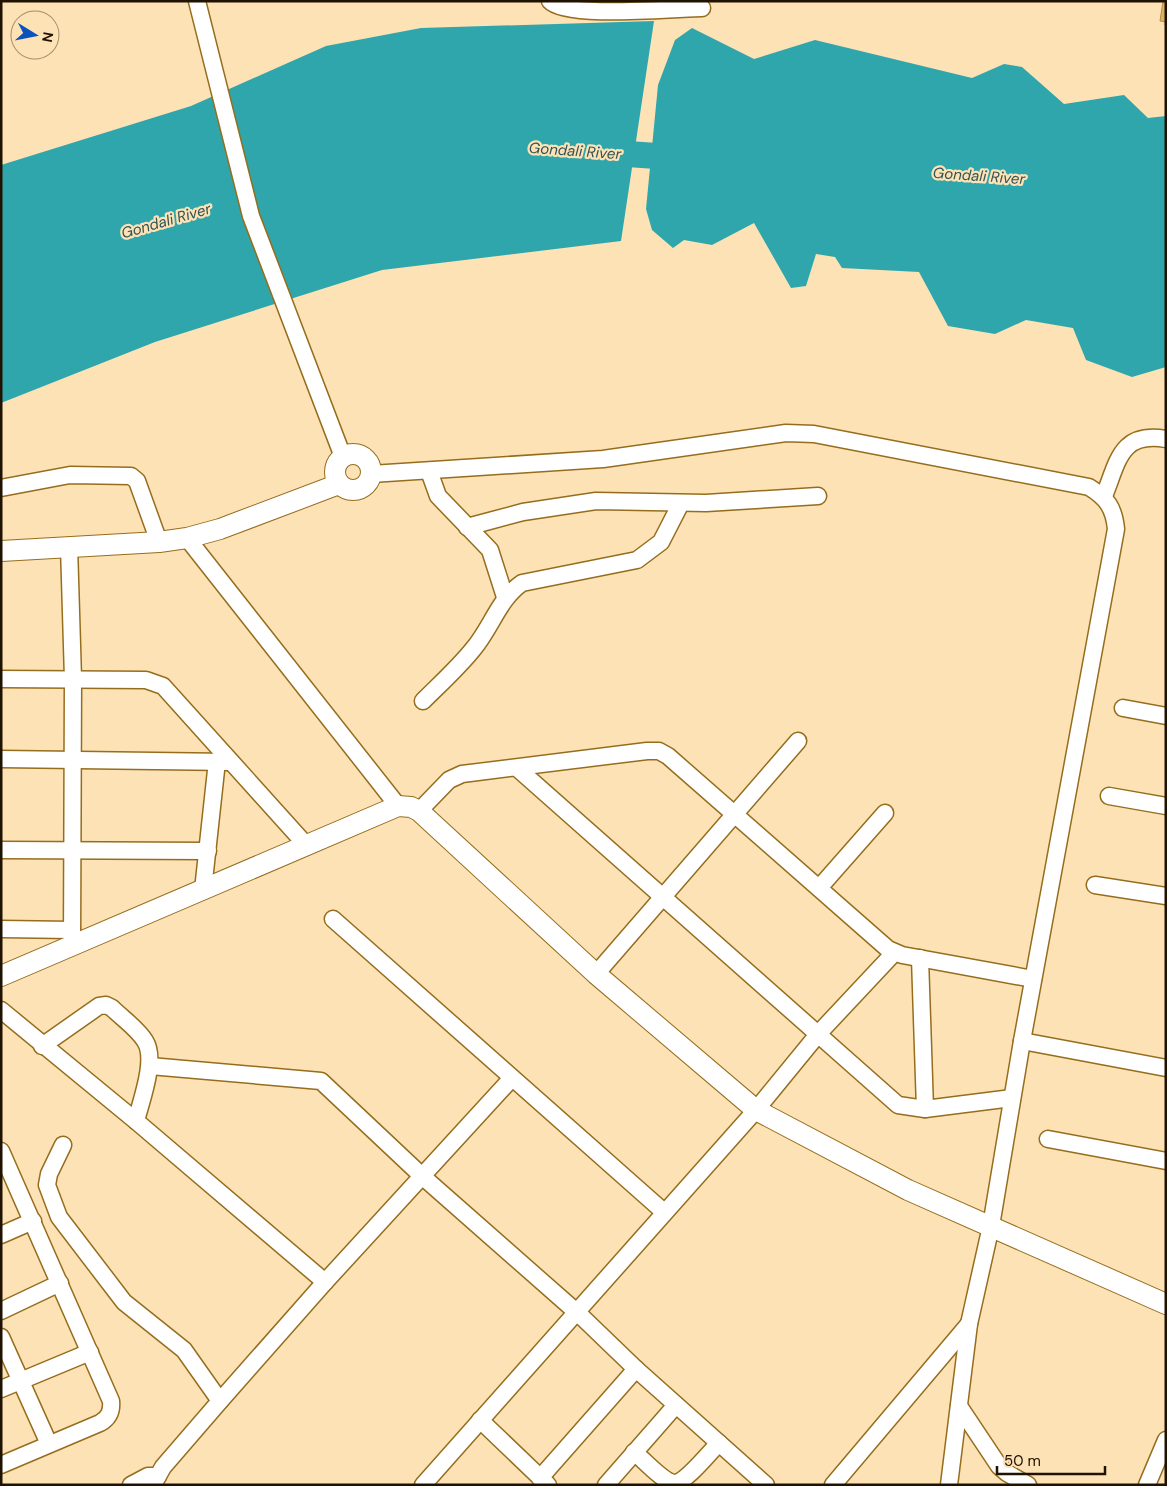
<svg xmlns="http://www.w3.org/2000/svg" width="1167" height="1486" font-family="'DM Sans',sans-serif">
  <style>
    .water { fill: #2ea6ab }
    .lines { fill: none; stroke-linecap: round; stroke-linejoin: round }
    .river { stroke: #2ea6ab; stroke-width: 26 }
    .building { fill: #ddb267; stroke: #b88d42; filter: url(#shadow) }
    .minor-casing { stroke: #966d1c; stroke-width: 19 }
    .major-casing { stroke: #966d1c; stroke-width: 22 }
    .minor { stroke: #fff; stroke-width: 16 }
    .major { stroke: #fff; stroke-width: 20 }
    .labels { text-anchor: middle; stroke-width: 4.5; stroke-linejoin: round; paint-order: stroke }
    .water-label { font-size: 15px; font-style: italic; fill: #315355; stroke: #fde2b6 }
  </style>
  <defs>
    <filter id="shadow"><feDropShadow dx="4.5" dy="4.5" stdDeviation="0" flood-color="#0004"/></filter>
  </defs>
  <rect width="100%" height="100%" fill="#fde2b6"/>
  <g class="water">
    <path d="M654 21 621 241 382 270 155 342 1 403V165L191 106 326 46 421 28Z"/>
    <path d="M692 28 754 59 815 40 972 78 1004 64 1022 67 1064 104 1124 95 1148 118 1166 116V367L1132 377 1086 360 1073 328 1026 320 995 334 948 326 919 272 842 268 835 257 816 254 806 286 791 288 754 223 712 245 684 240 673 248 652 230 646 209 658 85 675 40Z"/>
  </g>
  <g class="lines">
    <path class="river" d="M598 152 686 158"/>
  </g>
  <path class="building" d="M1163 1H1166V22L1160 21Z"/>
  <g class="lines">
    <g class="minor-casing">
      <g id="minor">
        <path d="M197 1 251 216 343 457"/>
        <path d="M550 1C566 19 674 8 702 8"/>
        <path d="M429 471 438 496 490 550 505 597"/>
        <path d="M371 474 603 459 786 433 814 434 1089 487C1107 498 1114 508 1116 529L1022 1041 991 1226 969 1324 949 1485"/>
        <path d="M1 488 70 475 131 476 137 481 159 542"/>
        <path d="M1104 496C1118 462 1120 431 1166 439"/>
        <path d="M467 527 523 512 596 501 706 503 818 496"/>
        <path d="M187 538 398 806"/>
        <path d="M69 546 73 679 72 946"/>
        <path d="M1 679 146 680 163 686 307 846"/>
        <path d="M423 701C440 684 459 667 474 648 492 626 499 599 522 583L637 560 661 542 681 503"/>
        <path d="M1123 708 1166 716"/>
        <path d="M1 759 231 762"/>
        <path d="M517 768 898 1105 925 1109 1012 1098"/>
        <path d="M1109 796 1166 806"/>
        <path d="M419 811 449 780 462 774 647 751H659L668 756 888 949 902 955 1033 979"/>
        <path d="M1 850 208 851"/>
        <path d="M1095 885 1166 896"/>
        <path d="M819 888 885 813"/>
        <path d="M203 890 217 761"/>
        <path d="M333 919 664 1212"/>
        <path d="M1 929 72 930"/>
        <path d="M920 958 925 1109"/>
        <path d="M596 974 798 741"/>
        <path d="M1 1010 136 1121 325 1282"/>
        <path d="M1022 1041 1166 1068"/>
        <path d="M42 1046 99 1006 106 1005 112 1008C122 1018 138 1029 145 1041 157 1059 141 1101 136 1121"/>
        <path d="M150 1066 321 1081 422 1176 581 1316 636 1369 766 1485"/>
        <path d="M1048 1139 1166 1161"/>
        <path d="M63 1145 49 1174 47 1185 59 1217 124 1302 184 1350 220 1401"/>
        <path d="M1 1151 111 1401C112 1411 109 1418 100 1423L1 1465"/>
        <path d="M1 1235 33 1221"/>
        <path d="M1 1311 60 1283"/>
        <path d="M1 1337 49 1444"/>
        <path d="M1 1389 90 1352"/>
        <path d="M959 1406 999 1466 1007 1473 1028 1485"/>
        <path d="M480 1420 548 1485"/>
        <path d="M634 1452C643 1459 664 1483 675 1483 686 1482 710 1452 719 1443"/>
        <path d="M540 1478 636 1369"/>
        <path d="M131 1485 148 1476H158"/>
        <path d="M153 1485 163 1467 220 1401 325 1282 512 1078"/>
        <path d="M423 1485 756 1110 819 1033 894 953"/>
        <path d="M606 1485 676 1405"/>
        <path d="M833 1485 969 1324"/>
        <path d="M1147 1485 1166 1440"/>
      </g>
    </g>
    <g class="major-casing">
      <g id="major">
        <circle cx="353" cy="472" r="18"/>
        <path d="M1 551 159 542 187 538 220 529 339 484"/>
        <path d="M1 976 398 806 411 807 419 811 596 974 756 1110 908 1190 1166 1304"/>
      </g>
    </g>
    <use href="#minor" class="minor"/>
    <use href="#major" class="major"/>
  </g>
  <g class="labels">
    <g class="water-label">
      <text transform="translate(575 151) rotate(4)" y="5">Gondali River</text>
      <text transform="translate(979 176) rotate(4)" y="5">Gondali River</text>
      <text transform="translate(166 221) rotate(-16)" y="5">Gondali River</text>
    </g>
  </g>
  <rect width="1167" height="1486" fill="none" stroke="#1f1200" stroke-width="5"/>
  <g transform="translate(35 35) rotate(100)"><circle r="24" fill="#fde2b6" stroke="#a48f6d"/>
  <path d="M0-4L9 19L0 12L-9 19Z" fill="#0b54be"/>
  <text y="-8" font-size="14" font-weight="bold" text-anchor="middle" fill="#1f1200">N</text>
  </g>
  <path d="M997 1466v8h108v-8" fill="none" stroke="#1f1200" stroke-width="2.5"/>
  <text x="1004" y="1466" font-size="15" fill="#1f1200" stroke="#fde2b6" stroke-width="4" paint-order="stroke">50 m</text>
</svg>
